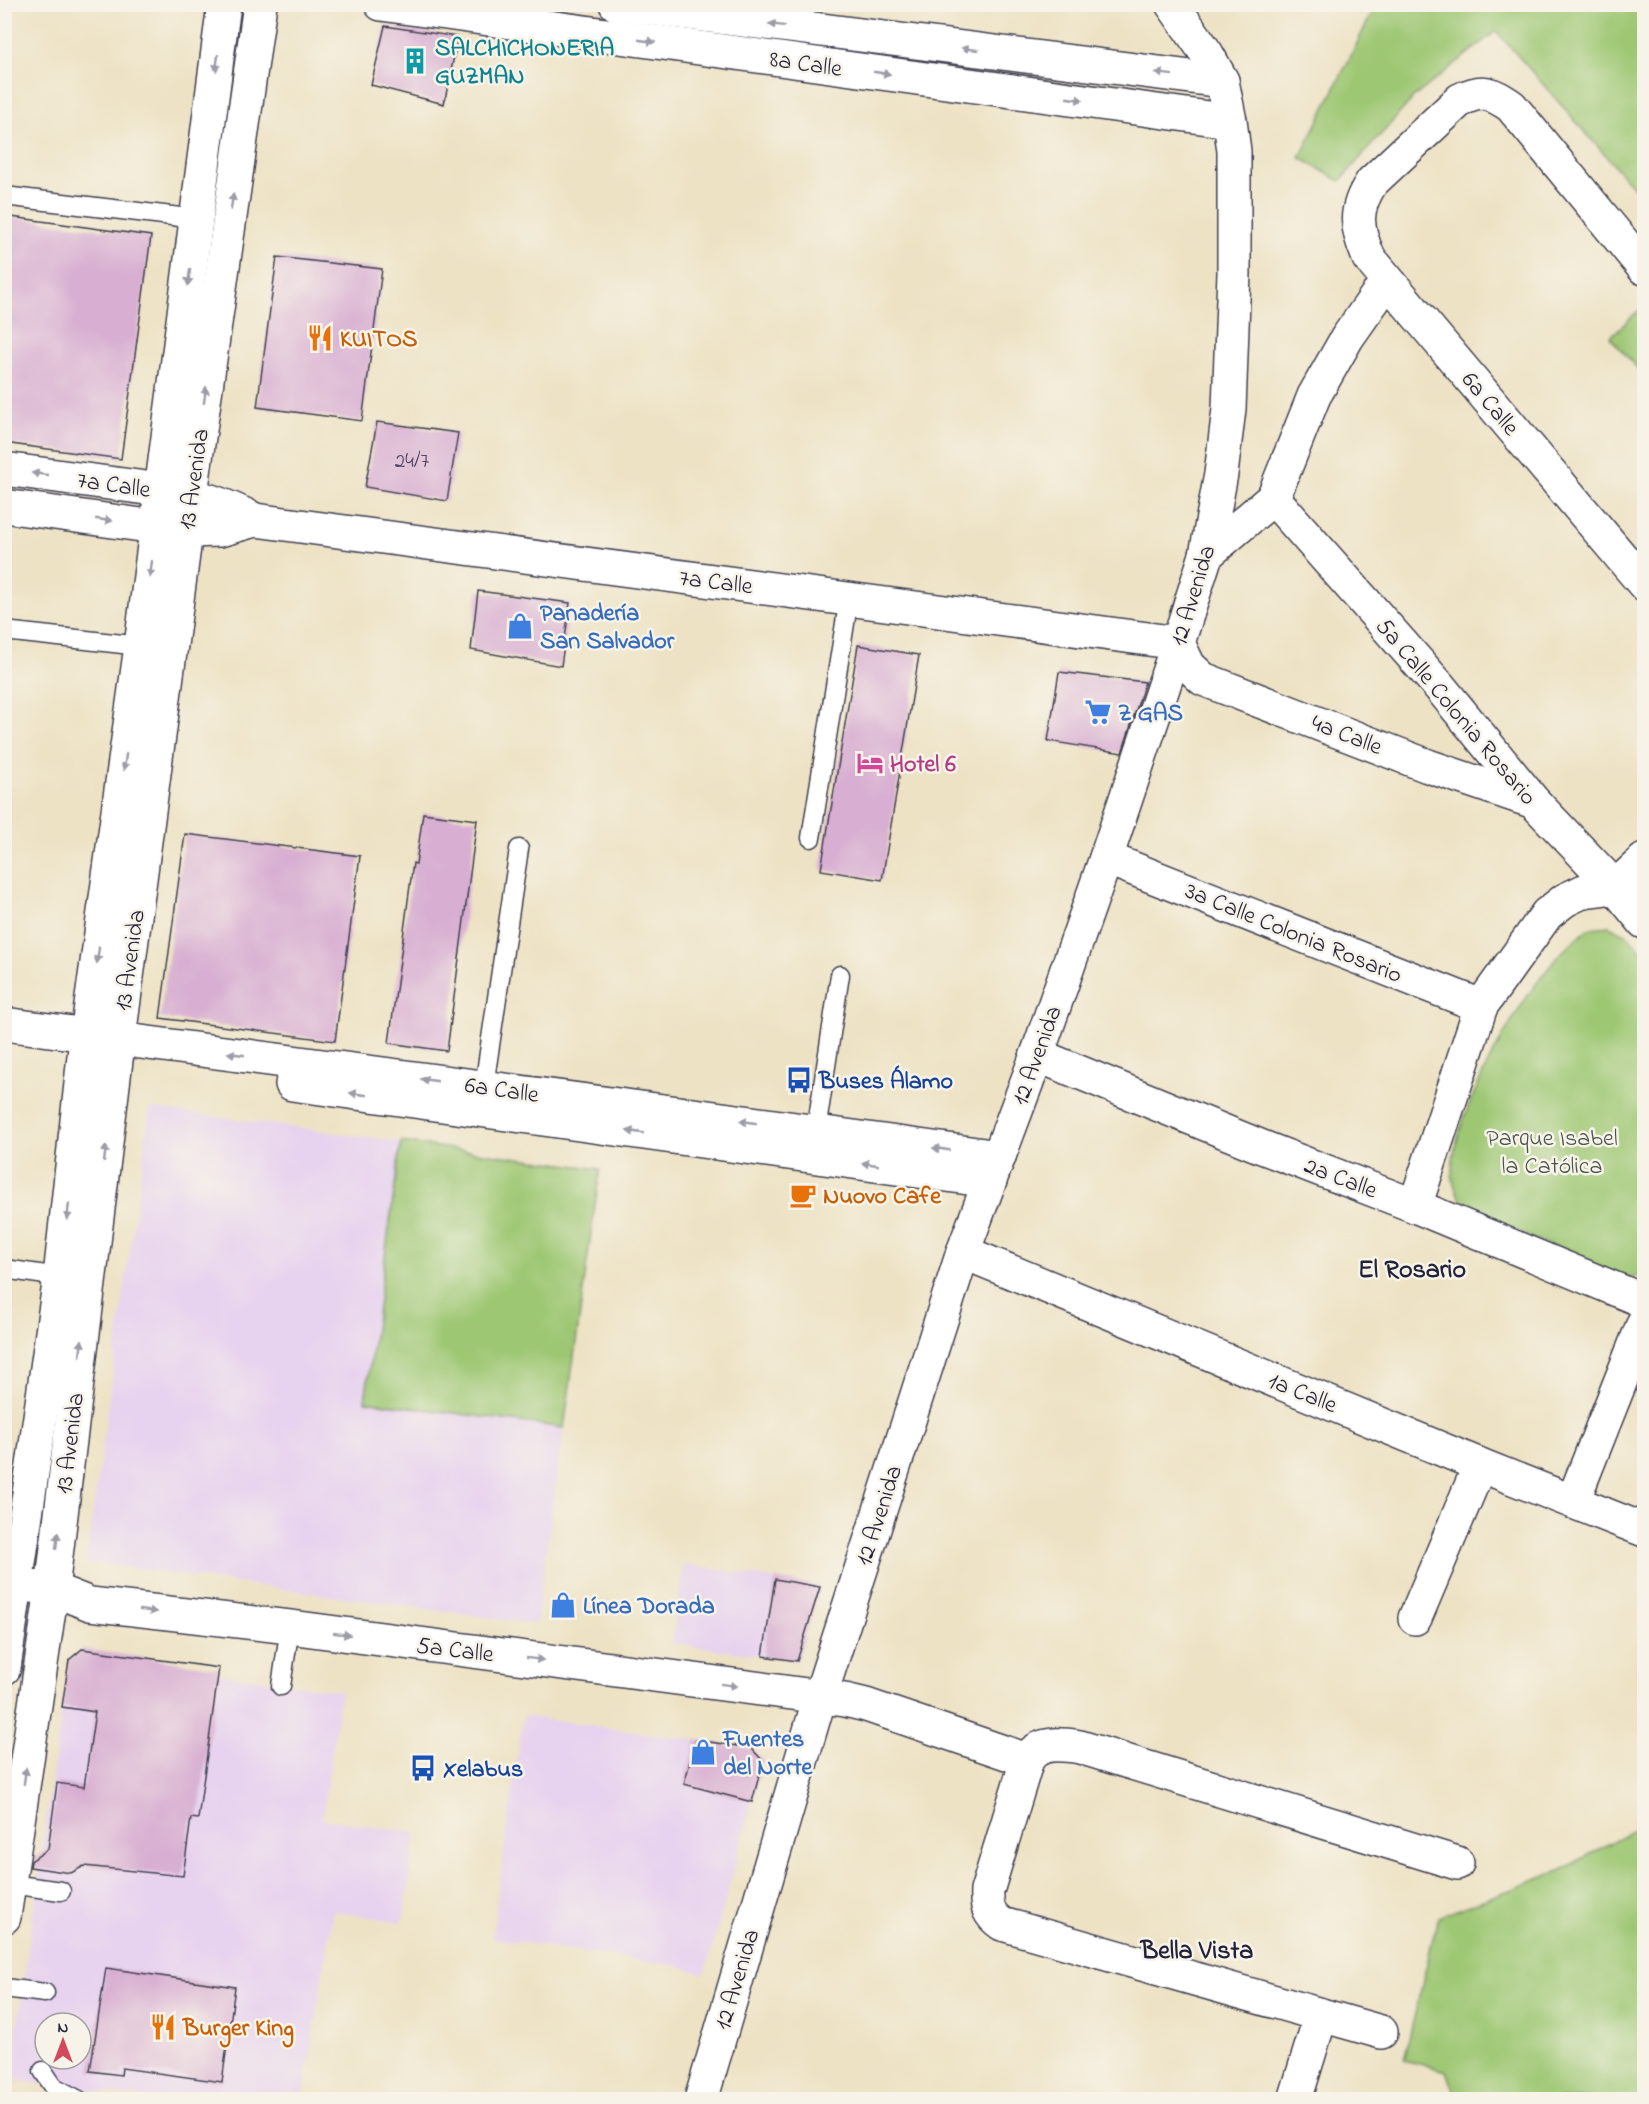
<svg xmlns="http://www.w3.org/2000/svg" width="1649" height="2104" font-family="'Indie Flower',sans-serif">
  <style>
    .built { fill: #e7d2ef; fill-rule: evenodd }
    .green { fill: #9ec773; stroke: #607457; stroke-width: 1.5 }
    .building { fill: #d8afd2 }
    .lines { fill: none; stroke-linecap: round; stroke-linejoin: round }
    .service-casing { stroke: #403f50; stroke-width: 21 }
    .minor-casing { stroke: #403f50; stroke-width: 36 }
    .tertiary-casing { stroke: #403f50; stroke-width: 36 }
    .secondary-casing { stroke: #403f50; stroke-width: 36 }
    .service { stroke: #fff; stroke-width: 18 }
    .minor { stroke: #fff; stroke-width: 33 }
    .tertiary { stroke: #fff; stroke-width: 33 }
    .secondary { stroke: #fff; stroke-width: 33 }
    .oneway { fill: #9c9ca7 }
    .labels { text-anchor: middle; stroke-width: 5; stroke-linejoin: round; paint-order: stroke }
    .number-label { font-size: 21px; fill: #504561 }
    .culture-label { font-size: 24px; font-weight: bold; fill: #0d838f; stroke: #f7f3e8; text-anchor: start }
    .street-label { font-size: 24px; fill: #22223b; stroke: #f7f3e8 }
    .food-label { font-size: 24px; font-weight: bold; fill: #c56008; stroke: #f7f3e8; text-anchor: start }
    .shop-label { font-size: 24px; font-weight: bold; fill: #366cbe; stroke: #f7f3e8; text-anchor: start }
    .hotel-label { font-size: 24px; font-weight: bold; fill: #b23c85; stroke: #f7f3e8; text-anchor: start }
    .transit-label { font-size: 24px; font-weight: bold; fill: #164399; stroke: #f7f3e8; text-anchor: start }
    .park-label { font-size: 24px; fill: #47544c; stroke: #f7f3e8 }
    .neighbourhood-label { font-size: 26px; font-weight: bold; fill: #22223b; stroke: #f7f3e8 }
  </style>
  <rect width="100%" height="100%" fill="#f7f3e8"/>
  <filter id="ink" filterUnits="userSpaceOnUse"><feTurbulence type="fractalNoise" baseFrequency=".0167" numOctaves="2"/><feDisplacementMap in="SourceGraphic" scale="12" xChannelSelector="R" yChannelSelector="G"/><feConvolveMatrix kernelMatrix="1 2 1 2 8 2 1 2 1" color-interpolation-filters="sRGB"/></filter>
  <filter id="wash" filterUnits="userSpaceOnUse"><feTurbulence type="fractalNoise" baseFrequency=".008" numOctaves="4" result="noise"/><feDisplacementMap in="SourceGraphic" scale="24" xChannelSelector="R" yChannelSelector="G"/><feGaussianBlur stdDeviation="1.35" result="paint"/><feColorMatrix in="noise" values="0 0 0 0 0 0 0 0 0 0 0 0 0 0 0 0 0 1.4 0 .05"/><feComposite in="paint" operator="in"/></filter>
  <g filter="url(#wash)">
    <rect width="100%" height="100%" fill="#ede2c4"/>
    <g class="built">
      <path d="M150 1108 600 1169 536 1624 86 1562Z"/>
      <path d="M684 1564 820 1587 797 1661 672 1643Z"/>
      <path d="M73 1666 219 1674 341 1691 322 1819 416 1833 403 1923 333 1911 303 2099H158L18 2081 11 2072 67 1672ZM45 2023H81V2059H45Z"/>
      <path d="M523 1716 696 1740 685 1784 752 1802 705 1974 677 1966 492 1938Z"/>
    </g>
    <g class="green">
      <path d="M1376 5H1644V199L1496 31 1414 97 1340 181 1300 158Z"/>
      <path d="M1644 306V376L1610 337Z"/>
      <path d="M1609 926 1626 934 1644 953V1275L1627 1279 1467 1210C1459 1198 1451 1183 1452 1168 1456 1107 1529 977 1576 939 1580 936 1585 930 1591 928 1596 927 1603 927 1609 926Z"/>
      <path d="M401 1142 600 1169 564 1428 365 1401Z"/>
      <path d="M1644 1824V2099H1457L1447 2071 1404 2060 1438 1917 1562 1870Z"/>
    </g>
    <g id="blocks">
      <g class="building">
        <path d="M385 26 458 37 444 104 371 85Z"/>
        <path d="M4 216 151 236 121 459 4 443Z"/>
        <path d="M277 257 382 269 362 421 257 407Z"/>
        <path d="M377 422 458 433 447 501 365 487Z"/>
        <path d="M478 591 570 603 561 666 471 650Z"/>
        <path d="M858 645 919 655 882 880 821 870Z"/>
        <path d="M1059 672 1145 682 1122 753 1048 741Z"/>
        <path d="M423 813 477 820 447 1051 389 1043 413 863 416 864Z"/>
        <path d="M185 834 360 856 335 1041 160 1018Z"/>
        <path d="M775 1579 820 1587 797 1661 763 1656Z"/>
        <path d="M82 1649 219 1668 198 1819 191 1818 183 1876 84 1866 71 1873 30 1867 31 1861 48 1849 57 1783 84 1787 95 1712 62 1707 69 1660Z"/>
        <path d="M696 1740 751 1748 763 1761 752 1802 684 1784Z"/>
        <path d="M106 1968 235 1987 222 2082 122 2068 121 2075 90 2071Z"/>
      </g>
    </g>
  </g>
  <g filter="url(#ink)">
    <use href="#blocks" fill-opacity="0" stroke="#403f50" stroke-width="1.5"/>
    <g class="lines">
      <g class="service-casing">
        <g id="service">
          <path d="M4 196 197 219"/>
          <path d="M4 631 141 646"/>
          <path d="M811 838 849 598"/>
          <path d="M483 1093 519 849"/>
          <path d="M816 1131 840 975"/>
          <path d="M4 1269 60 1277"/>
          <path d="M281 1686 290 1627"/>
          <path d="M10 1884 61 1891"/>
          <path d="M4 1988 45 1993"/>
          <path d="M43 2071 54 2087 79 2100"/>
        </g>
      </g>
      <g class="minor-casing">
        <g id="minor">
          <path d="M381 4 1230 121"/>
          <path d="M616 4 1222 81"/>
          <path d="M1172 4 1207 54 1222 81 1230 121 1234 151V273L1229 409 1221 474 1206 555 1178 643 1189 666 1203 679 1428 766 1534 802"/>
          <path d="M1644 268 1511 106C1491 93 1483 88 1460 100L1372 182C1353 210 1356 228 1369 258L1644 584"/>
          <path d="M4 469 161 490"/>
          <path d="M1273 498 1439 686 1534 802 1615 887 1644 922"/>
          <path d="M4 506 156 527"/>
          <path d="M1206 555 1273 498 1314 396 1347 338 1387 281"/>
          <path d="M1106 858 1481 1006"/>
          <path d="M4 1024 679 1113 999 1157"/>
          <path d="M1037 1055 1262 1147 1415 1206 1644 1301"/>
          <path d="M292 1084 990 1181"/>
          <path d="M1415 1206 1481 1006 1547 914 1565 900 1584 891 1615 887 1644 860"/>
          <path d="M963 1252 1480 1465 1644 1530"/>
          <path d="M1573 1501 1644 1322"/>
          <path d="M4 1582 52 1589 90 1604 290 1627 845 1700 866 1705 1027 1760C1038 1741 1061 1744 1080 1747L1457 1863"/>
          <path d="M1415 1618 1480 1465"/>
          <path d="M1027 1760 987 1891C986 1907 989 1915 1002 1924L1381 2032"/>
          <path d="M1295 2100 1321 2015"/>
        </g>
      </g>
      <g class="tertiary-casing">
        <g id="tertiary">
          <path d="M164 491C198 495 224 504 255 520L1178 643 1106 858 1037 1055 963 1252 820 1697 701 2100"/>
          <path d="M160 527 186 531 220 530 255 520"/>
        </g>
      </g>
      <g class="secondary-casing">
        <g id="secondary">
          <path d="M4 1668 60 1277 84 1056 141 646 224 4"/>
          <path d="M4 1917 52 1589 116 1060 191 494 260 4"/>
        </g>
      </g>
      <use href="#service" class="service"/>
      <use href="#minor" class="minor"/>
      <use href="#tertiary" class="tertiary"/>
      <use href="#secondary" class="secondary"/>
    </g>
    <defs><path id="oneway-solid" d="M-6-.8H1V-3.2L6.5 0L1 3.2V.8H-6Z" transform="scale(1.5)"/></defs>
    <g class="oneway">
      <use href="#oneway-solid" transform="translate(777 25) rotate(-173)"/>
      <use href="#oneway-solid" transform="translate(647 41) rotate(8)"/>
      <use href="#oneway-solid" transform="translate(970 49) rotate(-173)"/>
      <use href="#oneway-solid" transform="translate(217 63) rotate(97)"/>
      <use href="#oneway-solid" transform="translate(882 73) rotate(8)"/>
      <use href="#oneway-solid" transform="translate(1164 74) rotate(-173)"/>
      <use href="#oneway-solid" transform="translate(1075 99) rotate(8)"/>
      <use href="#oneway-solid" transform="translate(232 202) rotate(-82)"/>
      <use href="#oneway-solid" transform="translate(189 277) rotate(98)"/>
      <use href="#oneway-solid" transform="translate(205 395) rotate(-82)"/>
      <use href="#oneway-solid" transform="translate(40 474) rotate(-172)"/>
      <use href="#oneway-solid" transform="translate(104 520) rotate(8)"/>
      <use href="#oneway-solid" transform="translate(151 569) rotate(97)"/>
      <use href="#oneway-solid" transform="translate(125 762) rotate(98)"/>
      <use href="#oneway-solid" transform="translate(98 955) rotate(98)"/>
      <use href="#oneway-solid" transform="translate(236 1054) rotate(-172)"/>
      <use href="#oneway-solid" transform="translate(429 1080) rotate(-172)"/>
      <use href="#oneway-solid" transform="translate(358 1094) rotate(-172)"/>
      <use href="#oneway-solid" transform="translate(748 1122) rotate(-172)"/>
      <use href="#oneway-solid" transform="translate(635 1132) rotate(-172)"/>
      <use href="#oneway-solid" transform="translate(941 1149) rotate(-172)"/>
      <use href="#oneway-solid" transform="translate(105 1154) rotate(-83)"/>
      <use href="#oneway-solid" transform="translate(870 1164) rotate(-172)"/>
      <use href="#oneway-solid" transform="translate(68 1212) rotate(96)"/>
      <use href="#oneway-solid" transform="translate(81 1348) rotate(-83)"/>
      <use href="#oneway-solid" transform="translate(57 1541) rotate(-83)"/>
      <use href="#oneway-solid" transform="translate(148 1611) rotate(7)"/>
      <use href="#oneway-solid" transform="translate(342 1634) rotate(7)"/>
      <use href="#oneway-solid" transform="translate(535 1659) rotate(7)"/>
      <use href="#oneway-solid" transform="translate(729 1685) rotate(7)"/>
      <use href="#oneway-solid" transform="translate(25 1776) rotate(-82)"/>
    </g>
  </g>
  <defs>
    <g id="building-bare" transform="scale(2.07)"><path d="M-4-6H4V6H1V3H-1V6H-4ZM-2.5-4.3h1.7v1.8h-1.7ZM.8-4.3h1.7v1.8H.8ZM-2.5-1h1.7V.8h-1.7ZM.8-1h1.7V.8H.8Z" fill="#0f9aa8" stroke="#f7f3e8" stroke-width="2.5" paint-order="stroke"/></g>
    <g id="restaurant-bare" transform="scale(2.07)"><path d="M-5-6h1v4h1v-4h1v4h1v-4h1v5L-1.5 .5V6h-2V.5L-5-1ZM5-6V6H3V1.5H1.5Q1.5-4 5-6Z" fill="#e8710a" stroke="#f7f3e8" stroke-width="2.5" paint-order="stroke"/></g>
    <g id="shop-bare" transform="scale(2.07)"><path d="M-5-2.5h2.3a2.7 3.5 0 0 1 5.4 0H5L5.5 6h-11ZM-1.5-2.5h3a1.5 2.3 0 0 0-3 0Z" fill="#3f7fe0" stroke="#f7f3e8" stroke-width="2.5" paint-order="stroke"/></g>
    <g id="supermarket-bare" transform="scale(2.07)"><path d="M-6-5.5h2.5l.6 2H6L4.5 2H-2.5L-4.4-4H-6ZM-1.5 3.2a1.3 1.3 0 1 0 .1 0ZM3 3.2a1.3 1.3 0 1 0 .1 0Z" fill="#3f7fe0" stroke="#f7f3e8" stroke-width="2.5" paint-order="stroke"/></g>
    <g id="hotel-bare" transform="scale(2.07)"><path d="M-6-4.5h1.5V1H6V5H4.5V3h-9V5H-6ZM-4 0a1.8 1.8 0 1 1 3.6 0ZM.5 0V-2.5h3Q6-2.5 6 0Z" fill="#d1479c" stroke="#f7f3e8" stroke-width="2.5" paint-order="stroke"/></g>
    <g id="bus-bare" transform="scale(2.07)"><path d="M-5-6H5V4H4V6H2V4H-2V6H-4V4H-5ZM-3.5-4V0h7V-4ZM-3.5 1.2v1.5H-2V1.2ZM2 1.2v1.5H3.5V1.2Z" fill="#1a4fb4" stroke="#f7f3e8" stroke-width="2.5" paint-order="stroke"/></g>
    <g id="cafe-bare" transform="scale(2.07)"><path d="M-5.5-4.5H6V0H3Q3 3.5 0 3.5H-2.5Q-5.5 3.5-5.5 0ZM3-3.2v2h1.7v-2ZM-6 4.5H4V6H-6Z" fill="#e8710a" stroke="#f7f3e8" stroke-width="2.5" paint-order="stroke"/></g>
  </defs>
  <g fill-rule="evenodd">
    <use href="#building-bare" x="415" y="61"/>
    <use href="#restaurant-bare" x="320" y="338"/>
    <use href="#shop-bare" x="520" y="626"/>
    <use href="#supermarket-bare" x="1098" y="712"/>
    <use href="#hotel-bare" x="870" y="763"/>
    <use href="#bus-bare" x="799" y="1080"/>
    <use href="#cafe-bare" x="803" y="1195"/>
    <use href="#shop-bare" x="563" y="1605"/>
    <use href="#shop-bare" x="703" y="1752"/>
    <use href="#bus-bare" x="423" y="1768"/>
    <use href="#restaurant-bare" x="163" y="2027"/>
  </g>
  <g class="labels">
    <g class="number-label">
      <text x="412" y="467">24/7</text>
    </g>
    <g class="culture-label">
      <text x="435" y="55">SALCHICHONERIA<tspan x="435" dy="28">GUZMAN</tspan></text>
    </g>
    <g class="street-label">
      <text transform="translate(806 63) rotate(8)" y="8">8a Calle</text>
      <text transform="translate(1491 403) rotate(50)" y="8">6a Calle</text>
      <text transform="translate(193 479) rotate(-82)" y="8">13 Avenida</text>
      <text transform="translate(114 484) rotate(8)" y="8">7a Calle</text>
      <text transform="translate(716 581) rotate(7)" y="8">7a Calle</text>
      <text transform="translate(1192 595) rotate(-73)" y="8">12 Avenida</text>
      <text transform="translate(1457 711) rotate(50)" y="8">5a Calle Colonia Rosario</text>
      <text transform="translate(1347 734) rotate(21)" y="8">4a Calle</text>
      <text transform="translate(1294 932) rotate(22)" y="8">3a Calle Colonia Rosario</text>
      <text transform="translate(129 960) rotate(-82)" y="8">13 Avenida</text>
      <text transform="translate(1036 1055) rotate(-70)" y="8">12 Avenida</text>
      <text transform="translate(502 1089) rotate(8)" y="8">6a Calle</text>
      <text transform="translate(1341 1177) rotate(21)" y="8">2a Calle</text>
      <text transform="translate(1303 1392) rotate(22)" y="8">1a Calle</text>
      <text transform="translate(69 1443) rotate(-83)" y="8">13 Avenida</text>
      <text transform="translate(878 1515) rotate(-72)" y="8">12 Avenida</text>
      <text transform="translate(455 1649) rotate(7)" y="8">5a Calle</text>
      <text transform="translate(736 1979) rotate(-73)" y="8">12 Avenida</text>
    </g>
    <g class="food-label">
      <text x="340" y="346">KUITOS</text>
      <text x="823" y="1203">Nuovo Cafe</text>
      <text x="183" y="2035">Burger King</text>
    </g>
    <g class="shop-label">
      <text x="540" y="620">Panadería<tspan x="540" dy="28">San Salvador</tspan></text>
      <text x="1118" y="720">Z GAS</text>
      <text x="583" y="1613">Línea Dorada</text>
      <text x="723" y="1746">Fuentes<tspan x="723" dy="28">del Norte</tspan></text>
    </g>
    <g class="hotel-label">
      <text x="890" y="771">Hotel 6</text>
    </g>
    <g class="transit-label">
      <text x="819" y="1088">Buses Álamo</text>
      <text x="443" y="1776">Xelabus</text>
    </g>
    <g class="park-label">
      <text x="1552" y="1145">Parque Isabel<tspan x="1552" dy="28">la Católica</tspan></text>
    </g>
    <g class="neighbourhood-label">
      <text x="1412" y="1277">El Rosario</text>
      <text x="1197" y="1958">Bella Vista</text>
    </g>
  </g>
  <rect width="1649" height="2104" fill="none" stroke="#f7f3e8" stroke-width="24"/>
  <g transform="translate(63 2041)"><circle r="28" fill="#f7f3e8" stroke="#a29fa3" stroke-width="1.5"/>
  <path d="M0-4.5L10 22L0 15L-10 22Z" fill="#d1495b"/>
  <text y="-9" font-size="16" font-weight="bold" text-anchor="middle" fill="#22223b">N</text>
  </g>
</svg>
